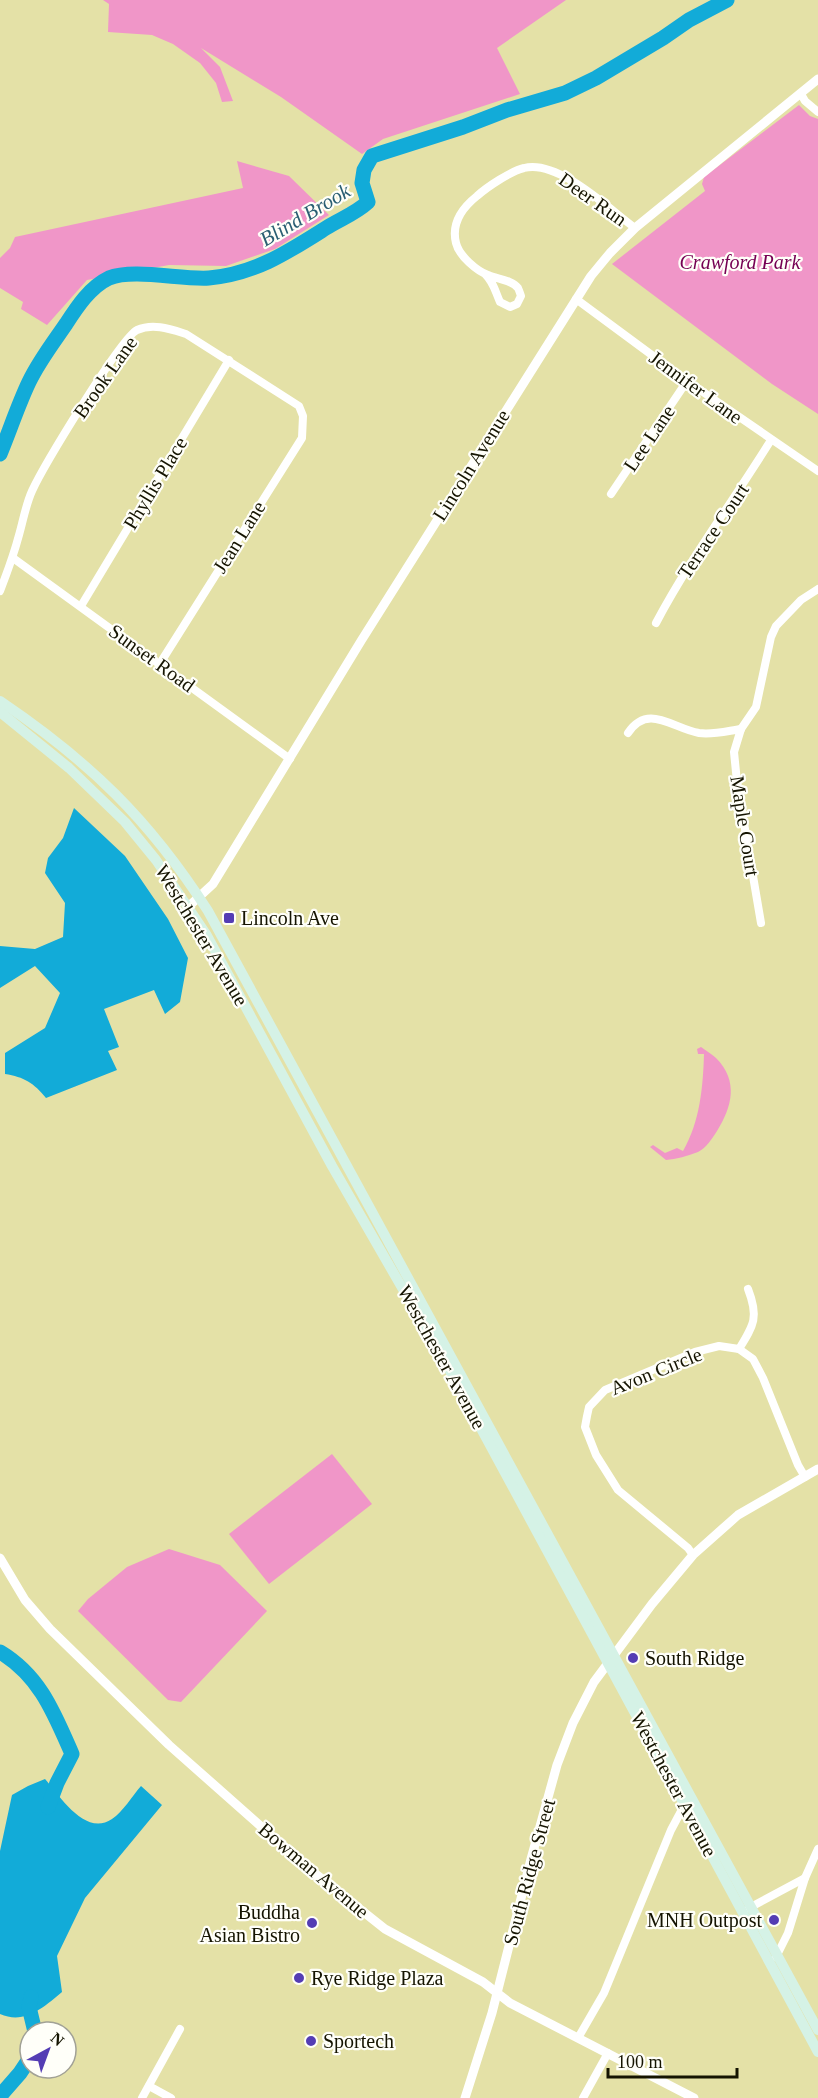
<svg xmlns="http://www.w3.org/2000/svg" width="818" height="2098" font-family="Georgia,serif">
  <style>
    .green { fill: #f096c8 }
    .water { fill: #12abd8 }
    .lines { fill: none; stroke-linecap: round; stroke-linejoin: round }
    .river { stroke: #12abd8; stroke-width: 15 }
    .minor { stroke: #fff; stroke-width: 8 }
    .tertiary { stroke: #fff; stroke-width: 9 }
    .secondary { stroke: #d5f2e6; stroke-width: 10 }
    .poi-dot { fill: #543db4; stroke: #fffff9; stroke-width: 2 }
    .labels { text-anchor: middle; stroke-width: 4.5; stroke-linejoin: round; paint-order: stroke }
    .street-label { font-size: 20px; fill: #151401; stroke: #fffff9 }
    .park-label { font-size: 20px; font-style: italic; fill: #750053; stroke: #fffff9 }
    .poi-label { font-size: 20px; fill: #151401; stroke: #fffff9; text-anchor: start }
    .water-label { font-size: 21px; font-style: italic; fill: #2b5f73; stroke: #fffff9 }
  </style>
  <rect width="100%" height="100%" fill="#e4e1a7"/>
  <g class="green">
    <path d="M103 0H566L497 48 520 94 383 139 362 154 281 97 201 48 220 67 233 101 222 102 216 83 200 63 173 44 152 35 108 32 109 4Z"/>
    <path d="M799 105 810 116 818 119V414L772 384 612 264 705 191 702 184 704 177Z"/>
    <path d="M237 161 289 176 329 215 275 249 226 266 169 265 87 280 47 325 21 309 23 302 0 288V258L10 248 15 237 243 188Z"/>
    <path d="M701 1047C706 1051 712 1054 716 1058 739 1081 732 1107 717 1131 712 1139 706 1148 698 1152 688 1156 676 1159 666 1160L650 1147 653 1145 665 1153 677 1148 683 1151C700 1122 703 1087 704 1054H698L697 1049Z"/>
    <path d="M332 1454 372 1504 269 1584 229 1534Z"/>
    <path d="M169 1549 220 1565 267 1611 181 1702 168 1700 78 1611 88 1599 127 1567Z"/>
  </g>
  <g class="water">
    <path d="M74 808 125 856 168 919 188 958 180 1002 165 1014 154 990 104 1009 119 1047 108 1051 117 1070 46 1098C34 1083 24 1077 5 1074V1053L45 1028 60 993 35 966 0 988V946L35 949 63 937 65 903 45 873 48 858 63 838Z"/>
    <path d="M45 1779C60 1796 85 1837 112 1819 123 1812 132 1796 141 1786L162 1805 85 1898 57 1956 62 1992C44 2007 25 2025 0 2014V1851L12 1795 28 1786Z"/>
  </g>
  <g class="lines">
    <g class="river">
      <path d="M0 454C10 430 18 405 29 382 39 361 53 343 66 324 77 307 90 287 109 278 133 268 182 280 209 278 255 274 288 252 326 228 340 219 355 214 368 202L362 183 364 170 372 156 463 127 507 110 565 93 596 78 663 38 689 20 727 0"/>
      <path d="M0 1652C40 1676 54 1713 72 1754L57 1783 48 1807"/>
      <path d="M31 1997 29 2007 35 2032"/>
      <path d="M0 2096 20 2073 30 2058"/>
    </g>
    <g class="minor">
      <path d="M801 94 805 101 818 112"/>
      <path d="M485 274C494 283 495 291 500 302L510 307 517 304 521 296C520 293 519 290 518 288 512 280 497 279 488 275 477 271 459 256 456 243 451 223 462 208 477 196 487 187 511 171 524 168 558 159 609 209 635 228"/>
      <path d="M576 299 687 381 818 471"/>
      <path d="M611 494 687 381"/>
      <path d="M13 558 290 759"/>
      <path d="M0 591C7 573 14 554 19 535 23 521 26 504 32 491 43 467 120 339 137 330 153 323 170 329 186 334L299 406 303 416 302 438 159 665"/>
      <path d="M81 606 229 360"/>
      <path d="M656 623C690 559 733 501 771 440"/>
      <path d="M628 733C648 703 672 728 699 733 713 735 727 731 741 729"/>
      <path d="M761 923 737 782 734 752 741 729 756 707 771 637 776 626 801 600 818 589"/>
      <path d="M739 1349C754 1325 759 1317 748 1289"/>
      <path d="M693 1555 688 1548 618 1490 596 1455 585 1427 587 1416 589 1407 605 1390 695 1352 719 1346 739 1349 753 1359 763 1378 798 1465 805 1477"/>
      <path d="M749 1908 805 1878"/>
      <path d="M776 1957 788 1933 805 1878 818 1849"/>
      <path d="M578 2038 604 1993 671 1830 686 1802"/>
      <path d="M149 2086 171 2098"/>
      <path d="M142 2098 180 2029"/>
      <path d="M583 2098 608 2053"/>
    </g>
    <g class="tertiary">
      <path d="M188 907 213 884 361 641 591 276 610 253 635 228 818 79"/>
      <path d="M0 1558 25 1600 50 1629 169 1745 307 1867 385 1929 483 1982 510 2003 694 2098"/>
      <path d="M465 2098 492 2013 531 1859 557 1765 573 1723 594 1682 652 1604 693 1555 738 1515 818 1469"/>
    </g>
    <g class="secondary">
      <path d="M0 701C90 762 149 819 208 911L818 2030"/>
      <path d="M0 712 69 768 125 822 156 860 206 934 332 1166 450 1371 818 2052"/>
    </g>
  </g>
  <g class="poi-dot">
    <rect x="223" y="912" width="12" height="12" rx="3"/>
    <circle cx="633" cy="1658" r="6"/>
    <circle cx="774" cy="1920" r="6"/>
    <circle cx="312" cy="1923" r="6"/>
    <circle cx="299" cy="1978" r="6"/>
    <circle cx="311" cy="2041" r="6"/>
  </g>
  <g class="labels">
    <g class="street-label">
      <text transform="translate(593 199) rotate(35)" y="7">Deer Run</text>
      <text transform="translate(105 377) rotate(-55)" y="7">Brook Lane</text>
      <text transform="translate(696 387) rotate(36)" y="7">Jennifer Lane</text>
      <text transform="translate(649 438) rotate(-56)" y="7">Lee Lane</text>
      <text transform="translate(471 465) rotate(-58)" y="7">Lincoln Avenue</text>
      <text transform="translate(155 483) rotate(-59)" y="7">Phyllis Place</text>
      <text transform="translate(713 531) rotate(-56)" y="7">Terrace Court</text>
      <text transform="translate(239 537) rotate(-58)" y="7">Jean Lane</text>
      <text transform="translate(152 658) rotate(36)" y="7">Sunset Road</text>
      <text transform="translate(745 826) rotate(81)" y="7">Maple Court</text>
      <text transform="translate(202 935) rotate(59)" y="7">Westchester Avenue</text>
      <text transform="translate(442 1357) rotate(61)" y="7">Westchester Avenue</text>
      <text transform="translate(656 1371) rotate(-22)" y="7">Avon Circle</text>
      <text transform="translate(674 1784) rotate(62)" y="7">Westchester Avenue</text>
      <text transform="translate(314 1870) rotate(40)" y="7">Bowman Avenue</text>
      <text transform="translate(529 1872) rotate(-75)" y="7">South Ridge Street</text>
    </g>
    <g class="park-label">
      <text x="740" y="269">Crawford Park</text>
    </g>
    <g class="poi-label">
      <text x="241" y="925">Lincoln Ave</text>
      <text x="645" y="1665">South Ridge</text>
      <text x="300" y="1919" text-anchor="end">Buddha<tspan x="300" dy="23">Asian Bistro</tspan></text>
      <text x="762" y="1927" text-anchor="end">MNH Outpost</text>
      <text x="311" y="1985">Rye Ridge Plaza</text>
      <text x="323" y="2048">Sportech</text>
    </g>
    <g class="water-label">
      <text transform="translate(305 215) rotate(-31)" y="7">Blind Brook</text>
    </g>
  </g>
  <g transform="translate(48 2050) rotate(41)"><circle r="28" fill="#fffff9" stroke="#a1a196" stroke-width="1.5"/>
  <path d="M0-4.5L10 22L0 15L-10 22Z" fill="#543db4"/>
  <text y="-9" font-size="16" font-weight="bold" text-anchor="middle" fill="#151401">N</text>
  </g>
  <path d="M608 2068v9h129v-9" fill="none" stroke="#151401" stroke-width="3"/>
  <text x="617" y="2068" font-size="18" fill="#151401" stroke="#fffff9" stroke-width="4.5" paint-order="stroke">100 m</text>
</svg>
